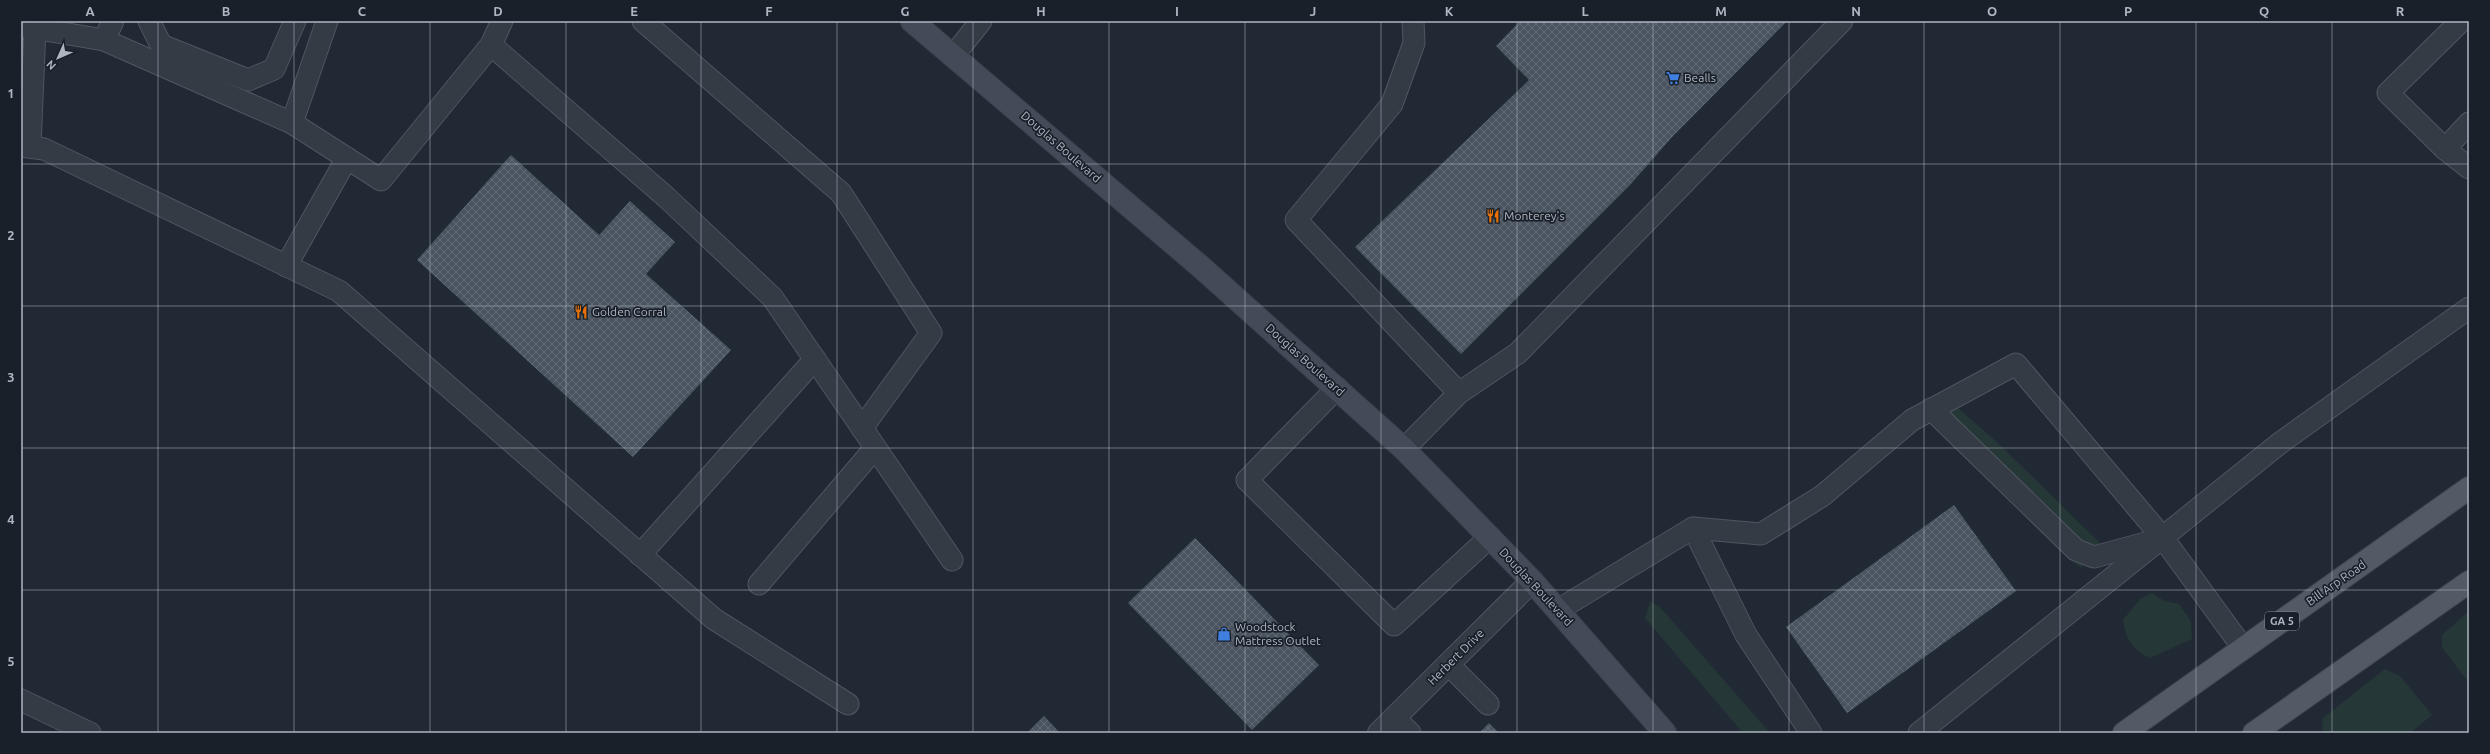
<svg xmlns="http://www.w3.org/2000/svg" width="2490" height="754" font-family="Ubuntu,sans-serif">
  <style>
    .green { fill: #263737 }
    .building { fill: url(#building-cross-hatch) }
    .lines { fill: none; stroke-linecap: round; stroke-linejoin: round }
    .service-casing { stroke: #4f5660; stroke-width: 23 }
    .minor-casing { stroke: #4f5660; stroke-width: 24 }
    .secondary-casing { stroke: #3e444f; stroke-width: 24 }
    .primary-casing { stroke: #3e444f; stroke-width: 24 }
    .service { stroke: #343b45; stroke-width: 21 }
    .minor { stroke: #343b45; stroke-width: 22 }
    .secondary { stroke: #434b58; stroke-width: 22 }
    .primary { stroke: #525a65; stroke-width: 22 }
    .grid { fill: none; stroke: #aeb6c2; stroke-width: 1; stroke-opacity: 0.55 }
    .labels { text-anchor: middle; stroke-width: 3.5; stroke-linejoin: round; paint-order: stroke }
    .shield { fill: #1a2029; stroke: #828994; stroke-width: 1 }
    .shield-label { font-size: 11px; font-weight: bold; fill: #aeb6c2 }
    .poi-label { font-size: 12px; fill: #aeb6c2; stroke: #1a2029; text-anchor: start }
    .street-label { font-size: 12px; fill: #aeb6c2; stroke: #1a2029 }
    .neatline { fill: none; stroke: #aeb6c2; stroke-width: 1.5 }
    .grid-label { font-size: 13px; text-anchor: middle; font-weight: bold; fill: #aeb6c2 }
  </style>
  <defs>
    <pattern id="building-cross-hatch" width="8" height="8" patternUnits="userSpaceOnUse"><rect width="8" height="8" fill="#495460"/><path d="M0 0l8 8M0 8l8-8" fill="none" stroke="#616a75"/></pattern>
  </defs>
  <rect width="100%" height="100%" fill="#212934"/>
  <g class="green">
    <path d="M1949 400 1999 444 2100 543 2081 568 2052 543 1931 421Z"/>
    <path d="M2152 593 2164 601 2179 604 2191 621 2192 639 2150 658C2132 650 2126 639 2123 620L2140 599Z"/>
    <path d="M1650 602 1659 606 1770 733H1743L1645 618Z"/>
    <path d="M2469 611V683L2442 647V635Z"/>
    <path d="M2385 669 2400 676 2432 715 2410 733H2325L2322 729 2323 718Z"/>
  </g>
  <g class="building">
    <path d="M1520 21H1787L1673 136 1630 185 1461 354 1355 247 1529 80 1496 46Z"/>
    <path d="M511 155 599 235 630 201 675 242 646 274 731 350 633 457 417 260Z"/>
    <path d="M1954 505 2016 591 1847 713 1786 627Z"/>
    <path d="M1195 538 1319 665 1252 730 1128 603Z"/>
    <path d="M1044 716 1060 733H1027Z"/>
    <path d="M1489 723 1499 733H1479Z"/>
  </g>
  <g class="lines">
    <g class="service-casing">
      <g id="service">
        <path d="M149 21 161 45 248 80 274 69 295 21"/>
        <path d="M643 21 841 193 931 333 862 428 952 560"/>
        <path d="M1413 21 1414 43 1392 104 1296 220 1459 393"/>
        <path d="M2461 21 2388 93 2445 149 2469 168"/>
        <path d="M21 26 104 40 292 123 381 180 491 45 666 197 772 297 862 428"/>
        <path d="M104 40 113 21"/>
        <path d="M491 45 502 21"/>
        <path d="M954 55 981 21"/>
        <path d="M292 123 327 21"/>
        <path d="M21 146 44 149 339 291 714 619 848 704"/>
        <path d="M30 147 35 28"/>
        <path d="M2445 149 2469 123"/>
        <path d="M286 266 347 158"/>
        <path d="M1337 388 1247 480 1394 625 1490 537"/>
        <path d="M1931 409 2076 550 2094 557 2153 541"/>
        <path d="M1404 449 1459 393 1518 353 1842 21"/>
        <path d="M1693 528 1746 635 1811 733"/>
        <path d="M640 555 815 359"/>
        <path d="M759 584 875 448"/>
        <path d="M1558 610 1693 528 1761 534 1822 496 1912 420 2016 364 2163 538 2243 648"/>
        <path d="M1448 664 1488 704"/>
        <path d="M21 700 90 733"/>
        <path d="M1394 718 1410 733"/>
        <path d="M1919 733 2280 443 2469 308"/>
      </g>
    </g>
    <g class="minor-casing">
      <path id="minor" d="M1379 733 1532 581"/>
    </g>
    <g class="secondary-casing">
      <path id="secondary" d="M912 21 1201 267 1404 449 1532 581 1665 733"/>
    </g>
    <g class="primary-casing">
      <g id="primary">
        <path d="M2124 733 2469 488"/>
        <path d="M2254 733 2469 582"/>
      </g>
    </g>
    <use href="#service" class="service"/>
    <use href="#minor" class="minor"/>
    <use href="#secondary" class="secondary"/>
    <use href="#primary" class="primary"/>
  </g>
  <path class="grid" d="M158 21V733M294 21V733M430 21V733M566 21V733M701 21V733M837 21V733M973 21V733M1109 21V733M1245 21V733M1381 21V733M1517 21V733M1653 21V733M1789 21V733M1924 21V733M2060 21V733M2196 21V733M2332 21V733M21 164H2469M21 306H2469M21 448H2469M21 590H2469"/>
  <defs>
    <g id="supermarket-bare" transform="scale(1.08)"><path d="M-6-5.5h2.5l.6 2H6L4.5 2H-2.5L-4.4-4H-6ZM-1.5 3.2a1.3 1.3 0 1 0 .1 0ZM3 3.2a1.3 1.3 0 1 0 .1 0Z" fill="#3f7fe0" stroke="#1a2029" stroke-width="2.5" paint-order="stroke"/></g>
    <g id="restaurant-bare" transform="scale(1.08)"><path d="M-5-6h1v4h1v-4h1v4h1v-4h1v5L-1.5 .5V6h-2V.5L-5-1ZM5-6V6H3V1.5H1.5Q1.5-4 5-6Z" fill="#e8710a" stroke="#1a2029" stroke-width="2.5" paint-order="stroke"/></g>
    <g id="shop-bare" transform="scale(1.08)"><path d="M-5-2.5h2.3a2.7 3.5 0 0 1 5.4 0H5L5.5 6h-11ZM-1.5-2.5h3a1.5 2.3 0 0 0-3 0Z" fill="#3f7fe0" stroke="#1a2029" stroke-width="2.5" paint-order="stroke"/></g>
  </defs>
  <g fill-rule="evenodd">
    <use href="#supermarket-bare" x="1673" y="78"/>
    <use href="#restaurant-bare" x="1493" y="216"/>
    <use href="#restaurant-bare" x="581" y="312"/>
    <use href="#shop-bare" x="1224" y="634"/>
  </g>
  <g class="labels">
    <rect class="shield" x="2265" y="612" width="34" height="18" rx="3"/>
    <g class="shield-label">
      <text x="2282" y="625">GA 5</text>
    </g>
    <g class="poi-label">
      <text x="1684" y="82">Bealls</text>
      <text x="1504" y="220">Monterey's</text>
      <text x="592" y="316">Golden Corral</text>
      <text x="1235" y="631">Woodstock<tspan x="1235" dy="14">Mattress Outlet</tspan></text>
    </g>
    <g class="street-label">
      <text transform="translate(1061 147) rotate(41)" y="4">Douglas Boulevard</text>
      <text transform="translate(1305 360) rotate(42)" y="4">Douglas Boulevard</text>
      <text transform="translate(2336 583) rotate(-35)" y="4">Bill Arp Road</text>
      <text transform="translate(1536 587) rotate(47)" y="4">Douglas Boulevard</text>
      <text transform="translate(1456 657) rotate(-45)" y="4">Herbert Drive</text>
    </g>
  </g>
  <rect width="2490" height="754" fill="none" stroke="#1a2029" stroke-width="44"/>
  <g transform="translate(58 58) rotate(225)" stroke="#1a2029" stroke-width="3" paint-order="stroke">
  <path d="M0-3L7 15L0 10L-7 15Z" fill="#aeb6c2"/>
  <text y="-6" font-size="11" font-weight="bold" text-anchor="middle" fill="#aeb6c2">N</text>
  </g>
  <rect x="22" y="22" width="2446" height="710" class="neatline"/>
  <g class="grid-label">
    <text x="90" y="16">A</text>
    <text x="226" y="16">B</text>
    <text x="362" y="16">C</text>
    <text x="498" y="16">D</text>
    <text x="634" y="16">E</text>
    <text x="769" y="16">F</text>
    <text x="905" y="16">G</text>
    <text x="1041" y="16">H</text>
    <text x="1177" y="16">I</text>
    <text x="1313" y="16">J</text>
    <text x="1449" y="16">K</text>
    <text x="1585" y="16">L</text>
    <text x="1721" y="16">M</text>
    <text x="1856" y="16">N</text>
    <text x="1992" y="16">O</text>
    <text x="2128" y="16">P</text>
    <text x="2264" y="16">Q</text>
    <text x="2400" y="16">R</text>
    <text x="11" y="98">1</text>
    <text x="11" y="240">2</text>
    <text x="11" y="382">3</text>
    <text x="11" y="524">4</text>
    <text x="11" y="666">5</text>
  </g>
</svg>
